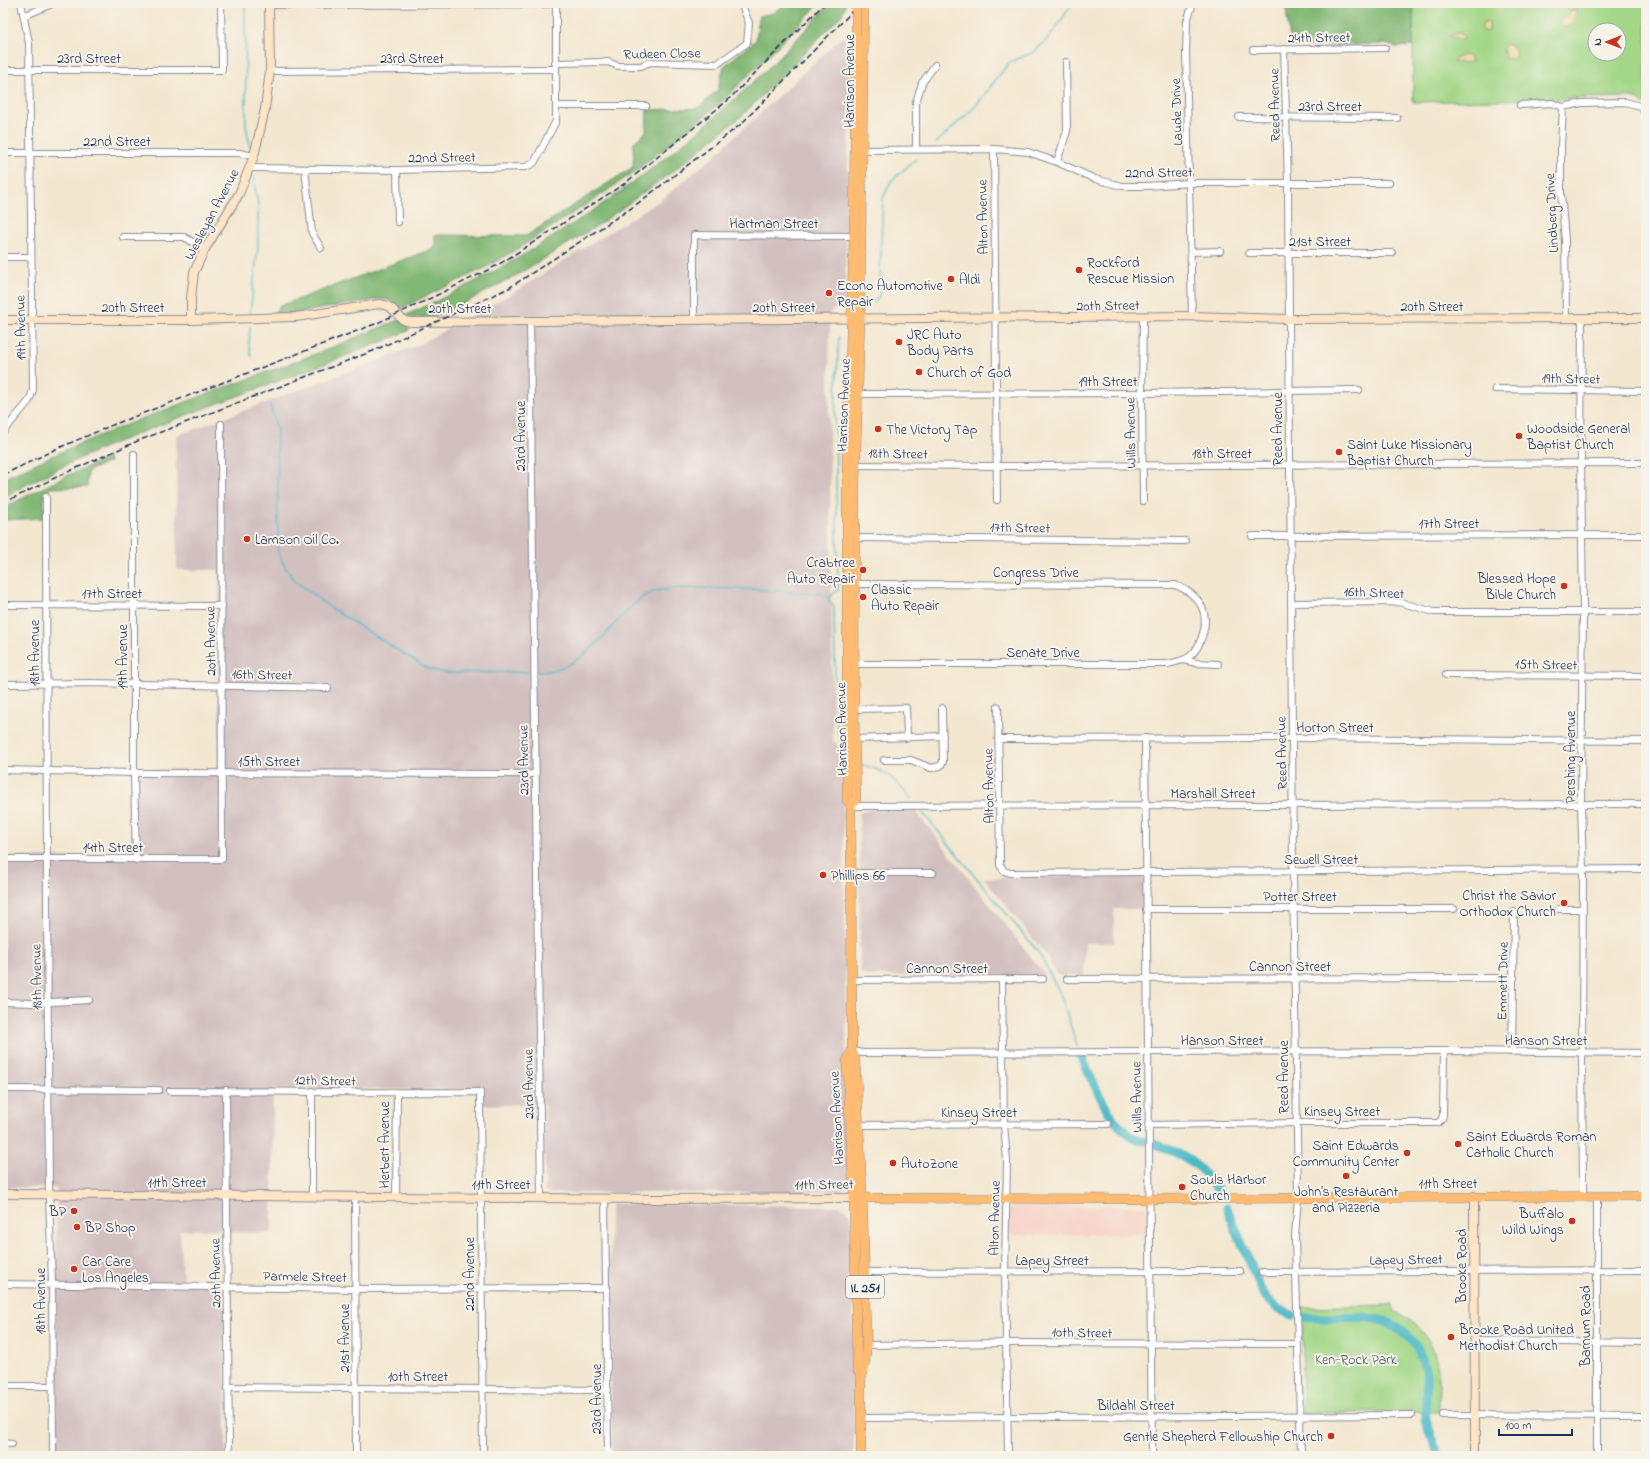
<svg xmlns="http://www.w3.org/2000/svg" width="1649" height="1459" font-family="'Indie Flower',sans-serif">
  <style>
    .built { fill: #f7d1c7 }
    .industrial { fill: #d2bfc0 }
    .green { fill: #a3d787; stroke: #5f8372; fill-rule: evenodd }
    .forest { fill: #82b874; stroke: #4e7469 }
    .sand { fill: #eeda9e; stroke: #84847e }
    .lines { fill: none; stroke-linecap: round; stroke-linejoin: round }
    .stream { stroke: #4dbac7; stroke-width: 1.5 }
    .river { stroke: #4dbac7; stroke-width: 9 }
    .street-casing { stroke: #878b97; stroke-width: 8 }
    .secondary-casing { stroke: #878b97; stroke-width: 10 }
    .primary-casing { stroke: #878b97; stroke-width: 10 }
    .street { stroke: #fff; stroke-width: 6 }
    .secondary { stroke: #ffe4c6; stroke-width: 8 }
    .primary { stroke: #ffbb71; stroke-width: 9 }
    .rail { stroke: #1b2f5e; stroke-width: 1.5; stroke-dasharray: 6 3; stroke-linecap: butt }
    .primary-bridge-casing { stroke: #878b97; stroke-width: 10; stroke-linecap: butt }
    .primary-bridge { stroke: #ffbb71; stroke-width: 9 }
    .poi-dot { fill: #c8321e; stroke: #f7f3e8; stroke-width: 1.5 }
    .labels { text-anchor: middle; stroke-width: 4; stroke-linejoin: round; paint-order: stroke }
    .shield { fill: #f7f3e8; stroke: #5d6a87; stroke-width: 1 }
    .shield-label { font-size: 13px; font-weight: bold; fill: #1b2f5e }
    .street-label { font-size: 14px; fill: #1b2f5e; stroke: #f7f3e8 }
    .poi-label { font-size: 14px; fill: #1b2f5e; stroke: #f7f3e8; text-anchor: start }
    .park-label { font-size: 14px; fill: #3d5968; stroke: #f7f3e8 }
  </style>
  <rect width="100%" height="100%" fill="#f7f3e8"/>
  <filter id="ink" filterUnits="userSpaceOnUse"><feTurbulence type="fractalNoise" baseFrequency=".025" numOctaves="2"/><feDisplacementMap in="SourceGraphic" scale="8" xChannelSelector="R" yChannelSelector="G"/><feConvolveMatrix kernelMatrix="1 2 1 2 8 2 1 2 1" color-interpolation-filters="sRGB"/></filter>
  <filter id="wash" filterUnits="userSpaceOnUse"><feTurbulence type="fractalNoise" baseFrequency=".012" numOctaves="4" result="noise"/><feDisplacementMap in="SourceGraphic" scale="16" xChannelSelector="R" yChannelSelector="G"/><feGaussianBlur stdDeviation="0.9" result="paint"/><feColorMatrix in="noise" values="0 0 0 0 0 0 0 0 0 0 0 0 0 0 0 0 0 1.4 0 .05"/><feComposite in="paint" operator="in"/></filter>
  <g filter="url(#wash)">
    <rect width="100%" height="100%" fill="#f3e7d0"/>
    <path class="built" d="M1146 1206 1148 1229 1144 1234 1012 1235 1008 1232V1212L1012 1207Z"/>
    <g class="industrial">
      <path d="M851 35 845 299 843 305 830 312 829 398 833 740 843 752 847 1142 849 1179 846 1187 841 1191 831 1192 545 1193 544 1104 483 1105 476 1090 273 1089 272 1233 229 1232V1229L180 1230 181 1260 184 1283 224 1285 226 1456H57L56 1296 57 1188 6 1187 3 857H128L131 852 132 769 213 770 218 767 219 763V570H177L176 436 416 346 513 293 664 198 715 155 840 39Z"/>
      <path d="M866 810H915L1045 975 865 976 860 972 859 813Z"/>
      <path d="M1142 875 1144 880 1145 909H1114V943H1085L1084 976H1058L1047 956 984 878Z"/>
      <path d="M612 1204 841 1206 849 1212 853 1223V1239L854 1456H612L610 1209Z"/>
    </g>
    <g class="green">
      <path d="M1413 3H1646V106L1639 100 1628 97 1413 102ZM1595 30H1619V54H1595Z"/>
      <path d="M1393 1305 1394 1311C1439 1332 1440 1367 1440 1412L1303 1413 1302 1307Z"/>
    </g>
    <g class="forest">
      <path d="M787 3H820L724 100 637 170 604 193 522 246 485 268 399 309C395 301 390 300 381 299L296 313 272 315 280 306 435 248V235L526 236 633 167 634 142 646 132 647 110 698 108 717 91 724 66 756 40 759 16 773 13Z"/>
      <path d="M830 3H846L842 15 744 114 676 169 600 224 517 275 461 305 435 317 412 318 404 316C449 296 491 274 533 249 644 182 744 100 830 3Z"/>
      <path d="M1285 3H1413V46L1395 47 1385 44 1291 46Z"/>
      <path d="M398 320 409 325 408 331C311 372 210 404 112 444 75 460 39 478 3 497V479C99 431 201 397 302 359 334 347 366 333 398 320Z"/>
      <path d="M108 458 110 462 88 471 87 487 51 488 44 494V518L3 520V508L68 475Z"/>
    </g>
    <g class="sand">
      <path d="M1517 3H1531L1532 7H1521Z"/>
      <path d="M1572 10H1576V15L1570 26 1563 27 1560 22Z"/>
      <path d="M1489 21V31L1484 32C1481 29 1481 25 1484 22Z"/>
      <path d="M1460 33 1464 36V40L1449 36 1453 34Z"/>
      <path d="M1507 44 1514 47 1516 54 1514 59 1505 58 1503 48Z"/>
      <path d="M1463 55 1469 57 1472 62 1453 63 1455 59Z"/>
    </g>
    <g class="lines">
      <g class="stream">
        <path d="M245 3 246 125 250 147"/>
        <path d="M936 143 974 108 1008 64C1016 57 1028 57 1036 50 1053 37 1061 19 1073 3"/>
        <path d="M874 303 879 296 883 198 891 181 916 159"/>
        <path d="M250 315 258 246V205L253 176"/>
        <path d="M250 327 249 344 251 356"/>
        <path d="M270 405 277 430 278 549 281 559 285 567 295 581 303 587 332 609 428 669 447 673 530 672"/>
        <path d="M828 598 838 590 835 414 839 337"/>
        <path d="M538 672C584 671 603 633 633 605L643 597 655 591 680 588 751 589 822 594 828 598 834 607 836 715 838 731 843 746"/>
        <path d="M860 764C887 771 894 778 911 799"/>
        <path d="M923 813 1039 953 1061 995 1077 1046"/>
      </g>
      <g class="river">
        <path d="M1081 1056C1094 1083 1112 1135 1144 1141"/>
        <path d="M1155 1144C1181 1153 1202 1165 1217 1189"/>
        <path d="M1227 1208 1263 1294 1278 1309 1292 1315"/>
        <path d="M1301 1317C1326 1320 1351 1315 1375 1319 1403 1324 1423 1347 1426 1376 1427 1390 1425 1405 1426 1419 1428 1431 1433 1445 1440 1456"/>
      </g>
    </g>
  </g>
  <g filter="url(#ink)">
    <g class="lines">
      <g class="street-casing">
        <g id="street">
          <path d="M269 5 556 4"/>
          <path d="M24 16 54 3"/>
          <path d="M1284 49 1288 183 1293 871 1298 1198 1295 1236 1301 1456"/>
          <path d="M1253 50 1385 48"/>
          <path d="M555 63 608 62 618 66H641L650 62 717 64 747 43 749 23 741 3"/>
          <path d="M3 70H222L221 3"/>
          <path d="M270 71 555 69"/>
          <path d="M1520 105 1552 103 1563 107 1582 103 1625 102 1640 106 1646 113"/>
          <path d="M556 106H646"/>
          <path d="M1563 107 1561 146V193L1565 240 1566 318"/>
          <path d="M1239 117 1397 118"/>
          <path d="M916 148V102L922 83 935 65"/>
          <path d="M994 149 997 500"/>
          <path d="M863 150 994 149 1028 152 1057 162 1095 179 1122 186H1146L1190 183H1389"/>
          <path d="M3 153H239L254 156"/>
          <path d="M1057 162 1067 131 1066 62"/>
          <path d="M250 168 397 170 526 167 534 163 556 121V3"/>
          <path d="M305 169 312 233 321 248"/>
          <path d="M397 170 398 222"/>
          <path d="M123 237H184L205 249"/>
          <path d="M1191 252 1220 251"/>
          <path d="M1249 253H1392"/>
          <path d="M3 257H31"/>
          <path d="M1192 316 1186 52 1187 21 1193 3"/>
          <path d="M1582 319 1581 463 1583 611 1581 804 1583 869 1582 1052 1583 1196"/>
          <path d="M694 320V235L854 236"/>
          <path d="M530 321 541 1198"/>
          <path d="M1495 389 1646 391"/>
          <path d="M857 394 1142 393 1359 390"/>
          <path d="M3 432 29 401 33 390 29 43 21 3"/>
          <path d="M134 454V773L136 860"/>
          <path d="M854 465 996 466 1646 463"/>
          <path d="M46 497 47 902 49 1195 52 1284 53 1456"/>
          <path d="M1143 501 1142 393 1143 317"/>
          <path d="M1252 536 1646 535"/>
          <path d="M854 538 1185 541"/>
          <path d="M852 584 1175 585C1201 595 1212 614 1200 642 1198 647 1194 653 1189 657 1183 661 1175 662 1168 664H854"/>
          <path d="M1291 603 1399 602 1434 612H1646"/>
          <path d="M3 605 222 606"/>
          <path d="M1183 660 1197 663 1218 664"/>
          <path d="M1446 675 1646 676"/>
          <path d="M3 684 90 683 328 688"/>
          <path d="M998 707 1000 865 1004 871 1010 873 1646 869"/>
          <path d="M854 709 906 708 907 738"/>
          <path d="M1145 738 1152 1456"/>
          <path d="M854 739 943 736"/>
          <path d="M999 739 1292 738 1646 741"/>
          <path d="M884 760H911L931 768 940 766 943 762 942 708"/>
          <path d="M3 770 134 773 535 774"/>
          <path d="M851 806 1646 804"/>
          <path d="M3 859H222L221 424"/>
          <path d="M851 873H933"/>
          <path d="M1146 909H1454"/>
          <path d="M1559 909H1582"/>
          <path d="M1067 979 1514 978"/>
          <path d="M851 980 1043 979"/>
          <path d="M1002 980 1004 1124 1007 1161 1005 1272 1008 1456"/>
          <path d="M3 1002 32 1003 89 1000"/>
          <path d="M852 1051 863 1053 1444 1051 1646 1053"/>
          <path d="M1512 1052 1514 911"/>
          <path d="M3 1089 159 1090"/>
          <path d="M226 1090 229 1456"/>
          <path d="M170 1091C274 1091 377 1093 480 1092L483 1456"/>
          <path d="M856 1125 1108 1124"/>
          <path d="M1148 1125 1296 1123H1438L1442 1119 1443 1115 1444 1051"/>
          <path d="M1597 1196V1456"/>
          <path d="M312 1197V1091"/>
          <path d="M355 1197 356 1456"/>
          <path d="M396 1197 397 1093"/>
          <path d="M605 1198 608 1456"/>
          <path d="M865 1272 1240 1271"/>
          <path d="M1262 1272 1646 1270"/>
          <path d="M3 1284 356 1289 607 1288"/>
          <path d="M1474 1341 1646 1343"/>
          <path d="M866 1345 1007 1343 1298 1344"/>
          <path d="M3 1386H52"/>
          <path d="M228 1387 608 1390"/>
          <path d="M1443 1415 1646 1416"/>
          <path d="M861 1418 1412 1415"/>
          <path d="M3 1443 12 1444"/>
        </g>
      </g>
      <g class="secondary-casing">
        <g id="secondary">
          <path d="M3 320H191L296 317 379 304C399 306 395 321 411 322L1192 316 1288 319 1646 318"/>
          <path d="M191 320V298L194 272 205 249 239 194 254 156 265 109 270 71 269 3"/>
          <path d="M3 1194 652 1199 854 1198"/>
          <path d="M1474 1196 1475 1456"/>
        </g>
      </g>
      <g class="primary-casing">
        <g id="primary">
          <path d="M851 806 847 800V464L854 236 856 35"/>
          <path d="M852 1051 847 1061 854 1198 857 1369 861 1376"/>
          <path d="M854 1198 1149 1199 1646 1196"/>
          <path d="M861 1456V1376C870 1356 865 1320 865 1298 864 1219 860 1139 855 1060L852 1051 851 806 856 799 854 709 855 483 860 320 864 3"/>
        </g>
      </g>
      <use href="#street" class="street"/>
      <use href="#secondary" class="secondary"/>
      <use href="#primary" class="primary"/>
      <g class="rail">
        <path d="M3 475 56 449 115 424 375 324 425 301 498 265 624 184 727 101 825 3"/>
        <path d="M3 503 63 474 140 440 373 351 509 288 633 207 740 125 847 17 858 3"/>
      </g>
      <g class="primary-bridge-casing">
        <path id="primary-bridge" d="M856 3V35"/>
      </g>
      <use href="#primary-bridge" class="primary-bridge"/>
    </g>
  </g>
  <g class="poi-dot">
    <circle cx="1079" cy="270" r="4"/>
    <circle cx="951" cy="279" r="4"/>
    <circle cx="829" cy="293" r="4"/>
    <circle cx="899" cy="342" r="4"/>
    <circle cx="919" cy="372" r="4"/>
    <circle cx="878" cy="429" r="4"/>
    <circle cx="1519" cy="436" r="4"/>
    <circle cx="1339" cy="452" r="4"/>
    <circle cx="247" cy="539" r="4"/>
    <circle cx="863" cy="570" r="4"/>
    <circle cx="1564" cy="586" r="4"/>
    <circle cx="863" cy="597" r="4"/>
    <circle cx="823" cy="875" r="4"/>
    <circle cx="1564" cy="903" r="4"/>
    <circle cx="1458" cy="1144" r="4"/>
    <circle cx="1407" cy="1153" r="4"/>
    <circle cx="893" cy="1163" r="4"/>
    <circle cx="1346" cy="1176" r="4"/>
    <circle cx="1182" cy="1187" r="4"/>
    <circle cx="74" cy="1211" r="4"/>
    <circle cx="1572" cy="1221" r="4"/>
    <circle cx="77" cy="1227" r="4"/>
    <circle cx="74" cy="1269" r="4"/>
    <circle cx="1451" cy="1337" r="4"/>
    <circle cx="1331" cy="1436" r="4"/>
  </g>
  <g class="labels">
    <rect class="shield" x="846" y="1276" width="38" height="22" rx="3"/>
    <g class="shield-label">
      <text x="865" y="1292">IL 251</text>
    </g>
    <g class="street-label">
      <text transform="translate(1319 37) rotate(-1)" y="5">24th Street</text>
      <text transform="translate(662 53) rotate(-1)" y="5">Rudeen Close</text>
      <text x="89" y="63">23rd Street</text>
      <text x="412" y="63">23rd Street</text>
      <text transform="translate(849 81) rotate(-90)" y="5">Harrison Avenue</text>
      <text transform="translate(1274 105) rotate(-91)" y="5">Reed Avenue</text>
      <text x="1330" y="111">23rd Street</text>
      <text transform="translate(1176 112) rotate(-92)" y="5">Laude Drive</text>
      <text x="117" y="146">22nd Street</text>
      <text transform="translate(442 157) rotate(-1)" y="5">22nd Street</text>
      <text transform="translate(1159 172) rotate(-1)" y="5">22nd Street</text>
      <text transform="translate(1551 213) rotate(-93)" y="5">Lindberg Drive</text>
      <text transform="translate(211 214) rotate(-62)" y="5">Wesleyan Avenue</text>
      <text transform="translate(982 217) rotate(-91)" y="5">Alton Avenue</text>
      <text x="774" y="228">Hartman Street</text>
      <text x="1320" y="246">21st Street</text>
      <text transform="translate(1108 305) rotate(-1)" y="5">20th Street</text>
      <text x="1432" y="311">20th Street</text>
      <text x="133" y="312">20th Street</text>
      <text x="784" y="312">20th Street</text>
      <text x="460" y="313">20th Street</text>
      <text transform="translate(20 328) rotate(-91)" y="5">19th Avenue</text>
      <text transform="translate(1571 378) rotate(1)" y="5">19th Street</text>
      <text x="1108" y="386">19th Street</text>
      <text transform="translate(843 405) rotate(-88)" y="5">Harrison Avenue</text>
      <text transform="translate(1277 429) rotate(-90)" y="5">Reed Avenue</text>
      <text transform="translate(1130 433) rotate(-91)" y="5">Wills Avenue</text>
      <text transform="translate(520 436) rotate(-90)" y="5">23rd Avenue</text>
      <text transform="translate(898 453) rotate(1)" y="5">18th Street</text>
      <text x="1222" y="458">18th Street</text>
      <text x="1449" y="528">17th Street</text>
      <text transform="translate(1020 527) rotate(1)" y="5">17th Street</text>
      <text x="1036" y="577">Congress Drive</text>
      <text transform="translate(1374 592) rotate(2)" y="5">16th Street</text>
      <text x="112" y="598">17th Street</text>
      <text transform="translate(210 641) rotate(-91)" y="5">20th Avenue</text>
      <text x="1043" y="657">Senate Drive</text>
      <text transform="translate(34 653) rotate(-90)" y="5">18th Avenue</text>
      <text transform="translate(122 657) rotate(-90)" y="5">19th Avenue</text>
      <text transform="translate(1546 664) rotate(1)" y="5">15th Street</text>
      <text transform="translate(262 674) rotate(1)" y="5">16th Street</text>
      <text x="1335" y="732">Horton Street</text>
      <text transform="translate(841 729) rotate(-91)" y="5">Harrison Avenue</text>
      <text transform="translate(1281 753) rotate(-91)" y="5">Reed Avenue</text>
      <text transform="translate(1570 757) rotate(-90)" y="5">Pershing Avenue</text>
      <text transform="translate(523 760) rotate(-91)" y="5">23rd Avenue</text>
      <text x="269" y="766">15th Street</text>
      <text transform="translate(988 786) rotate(-91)" y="5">Alton Avenue</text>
      <text x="1213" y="798">Marshall Street</text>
      <text x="113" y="852">14th Street</text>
      <text x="1321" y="864">Sewell Street</text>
      <text x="1300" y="901">Potter Street</text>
      <text x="1290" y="971">Cannon Street</text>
      <text x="947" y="973">Cannon Street</text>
      <text transform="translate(36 977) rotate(-91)" y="5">18th Avenue</text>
      <text transform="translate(1502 981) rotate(-89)" y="5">Emmett Drive</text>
      <text x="1222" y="1045">Hanson Street</text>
      <text x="1546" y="1045">Hanson Street</text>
      <text transform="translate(1283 1077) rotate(-90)" y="5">Reed Avenue</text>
      <text transform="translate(325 1080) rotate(1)" y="5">12th Street</text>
      <text transform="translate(528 1084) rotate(-91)" y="5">23rd Avenue</text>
      <text transform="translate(1136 1097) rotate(-91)" y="5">Wills Avenue</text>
      <text x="1342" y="1116">Kinsey Street</text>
      <text x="979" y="1117">Kinsey Street</text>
      <text transform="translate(836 1118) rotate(-93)" y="5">Harrison Avenue</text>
      <text transform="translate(384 1145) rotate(-90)" y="5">Herbert Avenue</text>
      <text x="177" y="1187">11th Street</text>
      <text x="1448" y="1188">11th Street</text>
      <text x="501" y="1189">11th Street</text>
      <text transform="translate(824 1184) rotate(-1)" y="5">11th Street</text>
      <text transform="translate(994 1218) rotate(-89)" y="5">Alton Avenue</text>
      <text transform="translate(1406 1259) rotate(-1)" y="5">Lapey Street</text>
      <text x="1052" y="1265">Lapey Street</text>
      <text transform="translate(1461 1266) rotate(-90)" y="5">Brooke Road</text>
      <text transform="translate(215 1273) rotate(-91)" y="5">20th Avenue</text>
      <text transform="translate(469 1274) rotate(-90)" y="5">22nd Avenue</text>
      <text transform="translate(305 1276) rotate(1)" y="5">Parmele Street</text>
      <text transform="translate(40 1301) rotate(-90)" y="5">18th Avenue</text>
      <text transform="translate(1585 1326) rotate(-90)" y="5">Barnum Road</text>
      <text transform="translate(1082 1332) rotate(1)" y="5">10th Street</text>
      <text transform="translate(344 1338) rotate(-90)" y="5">21st Avenue</text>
      <text x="418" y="1381">10th Street</text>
      <text transform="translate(596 1399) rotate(-90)" y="5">23rd Avenue</text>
      <text x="1136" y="1410">Bildahl Street</text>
    </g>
    <g class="poi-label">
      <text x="1087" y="267">Rockford<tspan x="1087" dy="16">Rescue Mission</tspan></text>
      <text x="959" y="284">Aldi</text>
      <text x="837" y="290">Econo Automotive<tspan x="837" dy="16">Repair</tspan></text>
      <text x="907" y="339">JRC Auto<tspan x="907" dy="16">Body Parts</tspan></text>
      <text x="927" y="377">Church of God</text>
      <text x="1527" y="433">Woodside General<tspan x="1527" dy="16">Baptist Church</tspan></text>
      <text x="886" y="434">The Victory Tap</text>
      <text x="1347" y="449">Saint Luke Missionary<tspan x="1347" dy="16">Baptist Church</tspan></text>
      <text x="255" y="544">Lamson Oil Co.</text>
      <text x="855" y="567" text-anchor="end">Crabtree<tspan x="855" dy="16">Auto Repair</tspan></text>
      <text x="1556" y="583" text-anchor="end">Blessed Hope<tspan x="1556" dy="16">Bible Church</tspan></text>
      <text x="871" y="594">Classic<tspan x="871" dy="16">Auto Repair</tspan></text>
      <text x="831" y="880">Phillips 66</text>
      <text x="1556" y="900" text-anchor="end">Christ the Savior<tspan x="1556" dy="16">Orthodox Church</tspan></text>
      <text x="1466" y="1141">Saint Edwards Roman<tspan x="1466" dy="16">Catholic Church</tspan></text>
      <text x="1399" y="1150" text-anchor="end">Saint Edwards<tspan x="1399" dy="16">Community Center</tspan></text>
      <text x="901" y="1168">AutoZone</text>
      <text x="1190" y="1184">Souls Harbor<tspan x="1190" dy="16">Church</tspan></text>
      <text x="1346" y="1196" text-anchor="middle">John’s Restaurant<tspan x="1346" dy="16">and Pizzeria</tspan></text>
      <text x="66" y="1216" text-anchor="end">BP</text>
      <text x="1564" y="1218" text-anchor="end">Buffalo<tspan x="1564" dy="16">Wild Wings</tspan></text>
      <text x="85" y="1232">BP Shop</text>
      <text x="82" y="1266">Car Care<tspan x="82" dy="16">Los Angeles</tspan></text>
      <text x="1459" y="1334">Brooke Road United<tspan x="1459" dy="16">Methodist Church</tspan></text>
      <text x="1323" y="1441" text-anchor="end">Gentle Shepherd Fellowship Church</text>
    </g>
    <g class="park-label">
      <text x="1356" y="1364">Ken-Rock Park</text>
    </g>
  </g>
  <rect width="1649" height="1459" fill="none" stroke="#f7f3e8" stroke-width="16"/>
  <g transform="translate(1607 42) rotate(270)"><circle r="19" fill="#f7f3e8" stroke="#9fa5b1"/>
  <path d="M0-3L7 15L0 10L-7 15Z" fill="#c8321e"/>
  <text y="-6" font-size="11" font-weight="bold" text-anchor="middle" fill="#1b2f5e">N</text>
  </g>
  <path d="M1499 1429v6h73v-6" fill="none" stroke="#1b2f5e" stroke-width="2"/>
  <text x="1505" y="1429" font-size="12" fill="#1b2f5e" stroke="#f7f3e8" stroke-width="3" paint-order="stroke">100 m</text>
</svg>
